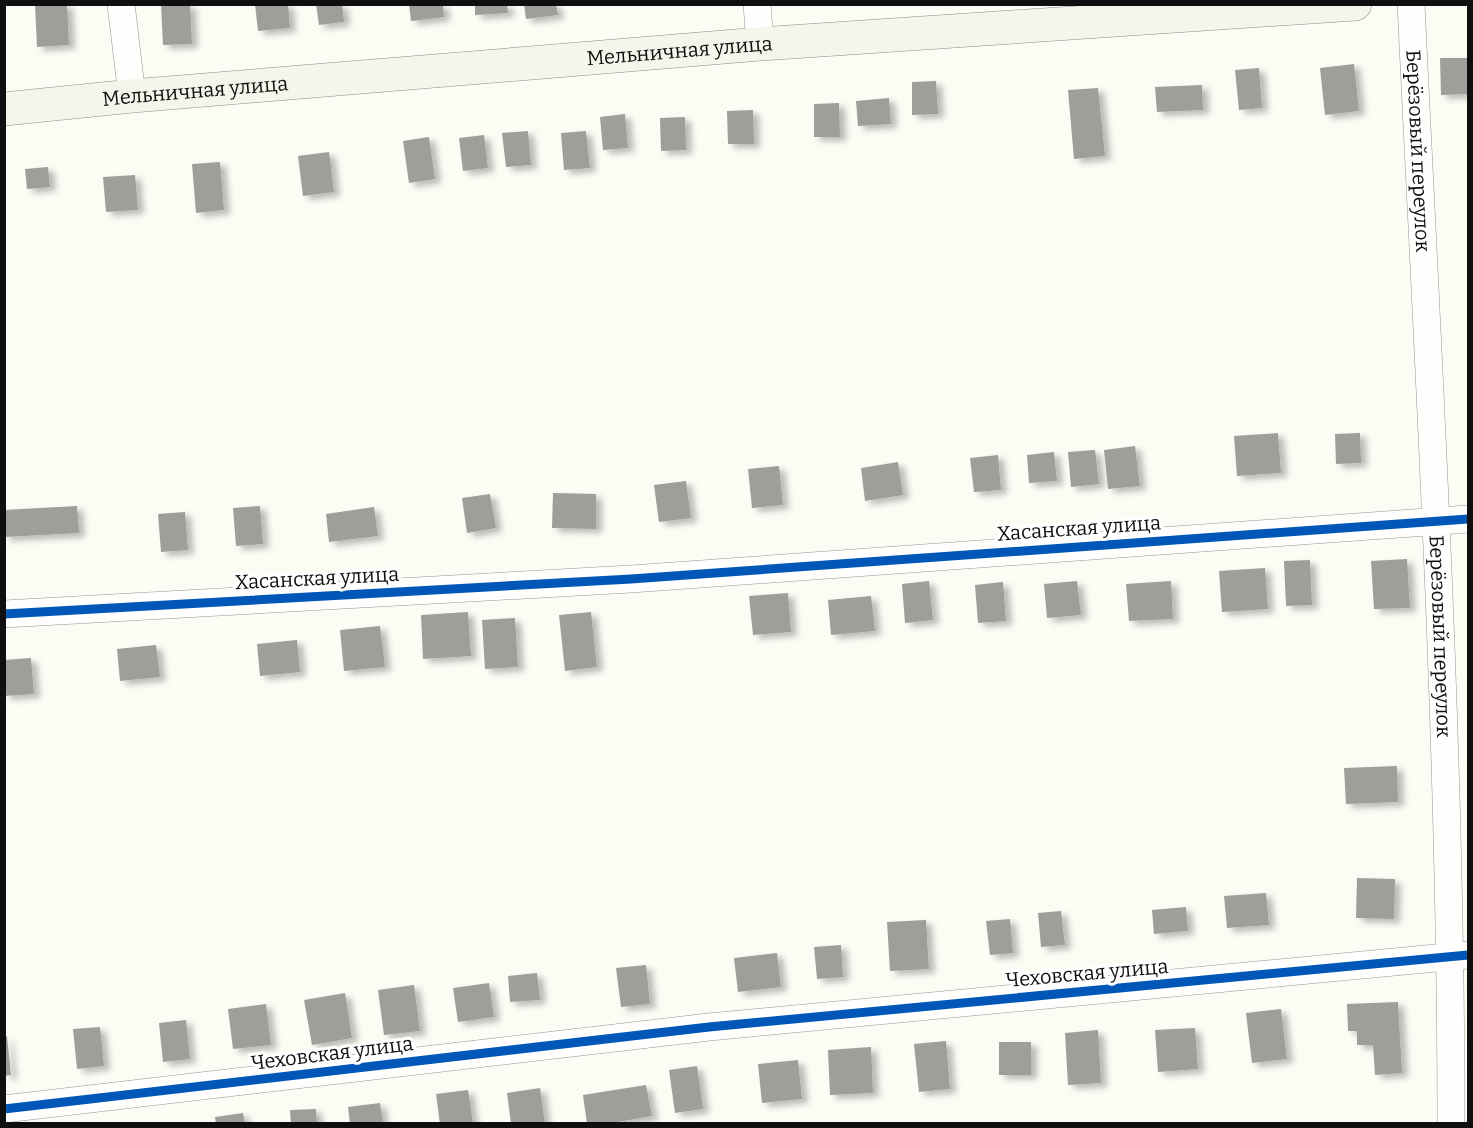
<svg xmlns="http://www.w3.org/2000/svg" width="1473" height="1128" font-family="Bitter,serif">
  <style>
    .building { fill: #a09e99; filter: url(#shadow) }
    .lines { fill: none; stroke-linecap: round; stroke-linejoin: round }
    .minor-casing { stroke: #969592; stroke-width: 28 }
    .secondary-casing { stroke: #8c8c89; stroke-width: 34 }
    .minor { stroke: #fffefd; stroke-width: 27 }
    .secondary { stroke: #f5f5eb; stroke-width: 33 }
    .cycleway-casing { stroke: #fff; stroke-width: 13 }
    .cycleway { stroke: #0057b8; stroke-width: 9 }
    .labels { text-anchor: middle; stroke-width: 6; stroke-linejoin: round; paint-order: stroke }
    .street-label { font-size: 20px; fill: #0f0f0f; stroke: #fff }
  </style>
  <defs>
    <filter id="shadow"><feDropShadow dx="6" dy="4" stdDeviation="3" flood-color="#0004"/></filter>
  </defs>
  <rect width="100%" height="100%" fill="#fcfbf4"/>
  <g class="building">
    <path d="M35 4H67L69 45 37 47Z"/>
    <path d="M161 4H190L192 44 163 45Z"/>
    <path d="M255 4H288L290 28 258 31Z"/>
    <path d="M316 4H342L344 22 319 25Z"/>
    <path d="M409 4H443L444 17 411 21Z"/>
    <path d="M475 4H507L508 13 475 15Z"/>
    <path d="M524 4H556L558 15 526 19Z"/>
    <path d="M1440 58H1468V94L1441 95Z"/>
    <path d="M1354 64 1359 111 1325 115 1320 68Z"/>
    <path d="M1259 68 1262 108 1239 110 1235 70Z"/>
    <path d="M936 81 938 114 912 115V82Z"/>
    <path d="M1202 85 1203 110 1157 112 1155 87Z"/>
    <path d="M1098 88 1105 156 1074 159 1068 90Z"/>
    <path d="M889 98 891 124 858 126 856 101Z"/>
    <path d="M839 103 840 137H814V104Z"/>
    <path d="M753 110 754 144H728L727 111Z"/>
    <path d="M625 114 628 148 603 150 600 117Z"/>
    <path d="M685 117 686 150 661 151 660 118Z"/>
    <path d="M528 131 531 165 506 167 502 133Z"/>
    <path d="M586 131 590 168 564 170 561 133Z"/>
    <path d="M484 135 488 168 463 171 459 138Z"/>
    <path d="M429 137 435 179 409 183 403 141Z"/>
    <path d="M329 152 334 192 303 196 298 156Z"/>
    <path d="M220 162 224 210 196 213 192 164Z"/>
    <path d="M48 167 50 187 27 189 25 169Z"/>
    <path d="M135 175 138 210 106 212 103 177Z"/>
    <path d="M1278 433 1281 473 1237 476 1234 436Z"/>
    <path d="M1360 433 1361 463 1336 464 1335 434Z"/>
    <path d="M1135 446 1140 486 1108 489 1104 450Z"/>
    <path d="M1095 450 1099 484 1071 487 1068 452Z"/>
    <path d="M1054 452 1057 481 1029 483 1027 455Z"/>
    <path d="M998 455 1001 490 974 492 970 458Z"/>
    <path d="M898 462 903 495 865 501 861 468Z"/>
    <path d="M779 466 783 505 752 508 748 469Z"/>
    <path d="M686 481 691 518 659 522 654 485Z"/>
    <path d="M553 493 596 494V529L552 528Z"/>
    <path d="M490 494 496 528 467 533 462 498Z"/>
    <path d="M77 506 79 533 4 537V510Z"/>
    <path d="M260 506 263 544 236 546 233 508Z"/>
    <path d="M374 507 378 536 329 542 326 514Z"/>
    <path d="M185 512 188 550 161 552 158 514Z"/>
    <path d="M1407 559 1410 608 1374 609 1371 561Z"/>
    <path d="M1310 560 1312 605 1286 606 1284 561Z"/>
    <path d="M1265 568 1268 609 1222 612 1219 571Z"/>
    <path d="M929 581 933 620 905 623 902 584Z"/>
    <path d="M1077 581 1081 615 1047 618 1044 584Z"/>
    <path d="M1171 581 1173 619 1129 621 1126 584Z"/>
    <path d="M1003 582 1006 621 978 623 975 585Z"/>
    <path d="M788 593 791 632 753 635 749 596Z"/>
    <path d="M871 596 875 631 831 635 828 600Z"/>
    <path d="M468 612 471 656 423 659 421 615Z"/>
    <path d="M591 612 597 667 565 671 559 615Z"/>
    <path d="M515 618 518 667 485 669 482 620Z"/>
    <path d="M380 626 385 667 344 671 340 630Z"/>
    <path d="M297 640 300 672 260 676 257 644Z"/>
    <path d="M156 645 160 677 120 681 117 649Z"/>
    <path d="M31 658 34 694 4 696V660Z"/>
    <path d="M1397 766 1398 802 1346 804 1344 768Z"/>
    <path d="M1357 878 1395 879 1394 919 1356 918Z"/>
    <path d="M1266 893 1269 925 1227 928 1224 896Z"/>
    <path d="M1186 907 1188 931 1154 934 1152 910Z"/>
    <path d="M1061 911 1065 945 1041 947 1038 913Z"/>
    <path d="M1010 919 1013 953 990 955 986 921Z"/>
    <path d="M926 920 929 969 890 971 887 922Z"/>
    <path d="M841 945 843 977 817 979 814 947Z"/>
    <path d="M777 953 781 987 738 992 734 958Z"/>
    <path d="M646 965 650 1004 621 1007 616 968Z"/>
    <path d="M537 973 540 1000 510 1002 508 976Z"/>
    <path d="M489 983 494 1017 458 1022 453 988Z"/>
    <path d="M414 985 420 1031 384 1035 378 990Z"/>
    <path d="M345 993 352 1038 312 1045 304 1000Z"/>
    <path d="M1398 1002 1402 1073 1375 1075 1373 1045H1357V1031H1348L1347 1004Z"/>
    <path d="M266 1004 271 1045 233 1049 228 1009Z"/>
    <path d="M1281 1009 1287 1059 1252 1063 1246 1013Z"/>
    <path d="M186 1020 190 1059 163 1062 159 1023Z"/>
    <path d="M100 1027 104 1066 77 1069 73 1029Z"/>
    <path d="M1195 1028 1198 1069 1158 1072 1155 1030Z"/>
    <path d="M1098 1030 1101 1083 1068 1085 1065 1033Z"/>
    <path d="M7 1036 11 1075 5 1076V1037Z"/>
    <path d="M946 1041 950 1089 919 1092 914 1044Z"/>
    <rect x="999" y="1042" width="32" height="33"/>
    <path d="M871 1047 873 1093 830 1095 828 1050Z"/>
    <path d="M798 1060 802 1099 762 1103 758 1064Z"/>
    <path d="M697 1066 703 1109 675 1113 669 1070Z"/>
    <path d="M646 1085 652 1116 606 1124H587L583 1095Z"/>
    <path d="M540 1088 545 1124H511L507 1093Z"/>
    <path d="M468 1090 473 1124H440L436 1094Z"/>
    <path d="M380 1103 383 1124H350L348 1107Z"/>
    <path d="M316 1109 317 1124H291L290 1110Z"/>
    <path d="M243 1113 245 1124H216L215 1117Z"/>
  </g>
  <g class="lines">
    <g class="minor-casing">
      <g id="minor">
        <path d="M121 4 132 96"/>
        <path d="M757 4 760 44"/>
        <path id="s1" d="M1411 4C1429 377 1451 750 1451 1124"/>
        <path d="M4 614 631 579 1468 519"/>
        <path d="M4 1109 709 1027 1468 955"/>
      </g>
    </g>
    <g class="secondary-casing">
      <g id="secondary">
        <path id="s2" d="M4 109 132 96 760 44 1355 4"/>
      </g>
    </g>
    <use href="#minor" class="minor"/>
    <use href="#secondary" class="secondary"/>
    <g class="cycleway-casing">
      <g id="cycleway">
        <path d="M4 614 631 579 1468 519"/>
        <path d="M4 1109 709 1027 1468 955"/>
      </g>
    </g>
    <use href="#cycleway" class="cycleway"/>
  </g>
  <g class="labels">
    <g class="street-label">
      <text dy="7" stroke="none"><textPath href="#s2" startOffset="678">Мельничная улица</textPath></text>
      <text dy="7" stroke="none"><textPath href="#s2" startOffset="192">Мельничная улица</textPath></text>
      <text dy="7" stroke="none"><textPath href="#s1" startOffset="147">Берёзовый переулок</textPath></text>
      <text transform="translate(1079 528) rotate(-4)" y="7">Хасанская улица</text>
      <text transform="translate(317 578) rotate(-3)" y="7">Хасанская улица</text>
      <text dy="7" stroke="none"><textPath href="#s1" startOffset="633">Берёзовый переулок</textPath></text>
      <text transform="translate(1087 973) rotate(-5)" y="7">Чеховская улица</text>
      <text transform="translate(332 1053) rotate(-7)" y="7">Чеховская улица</text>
    </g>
  </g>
  <rect width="1473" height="1128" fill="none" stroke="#0f0f0f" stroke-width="12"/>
</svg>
